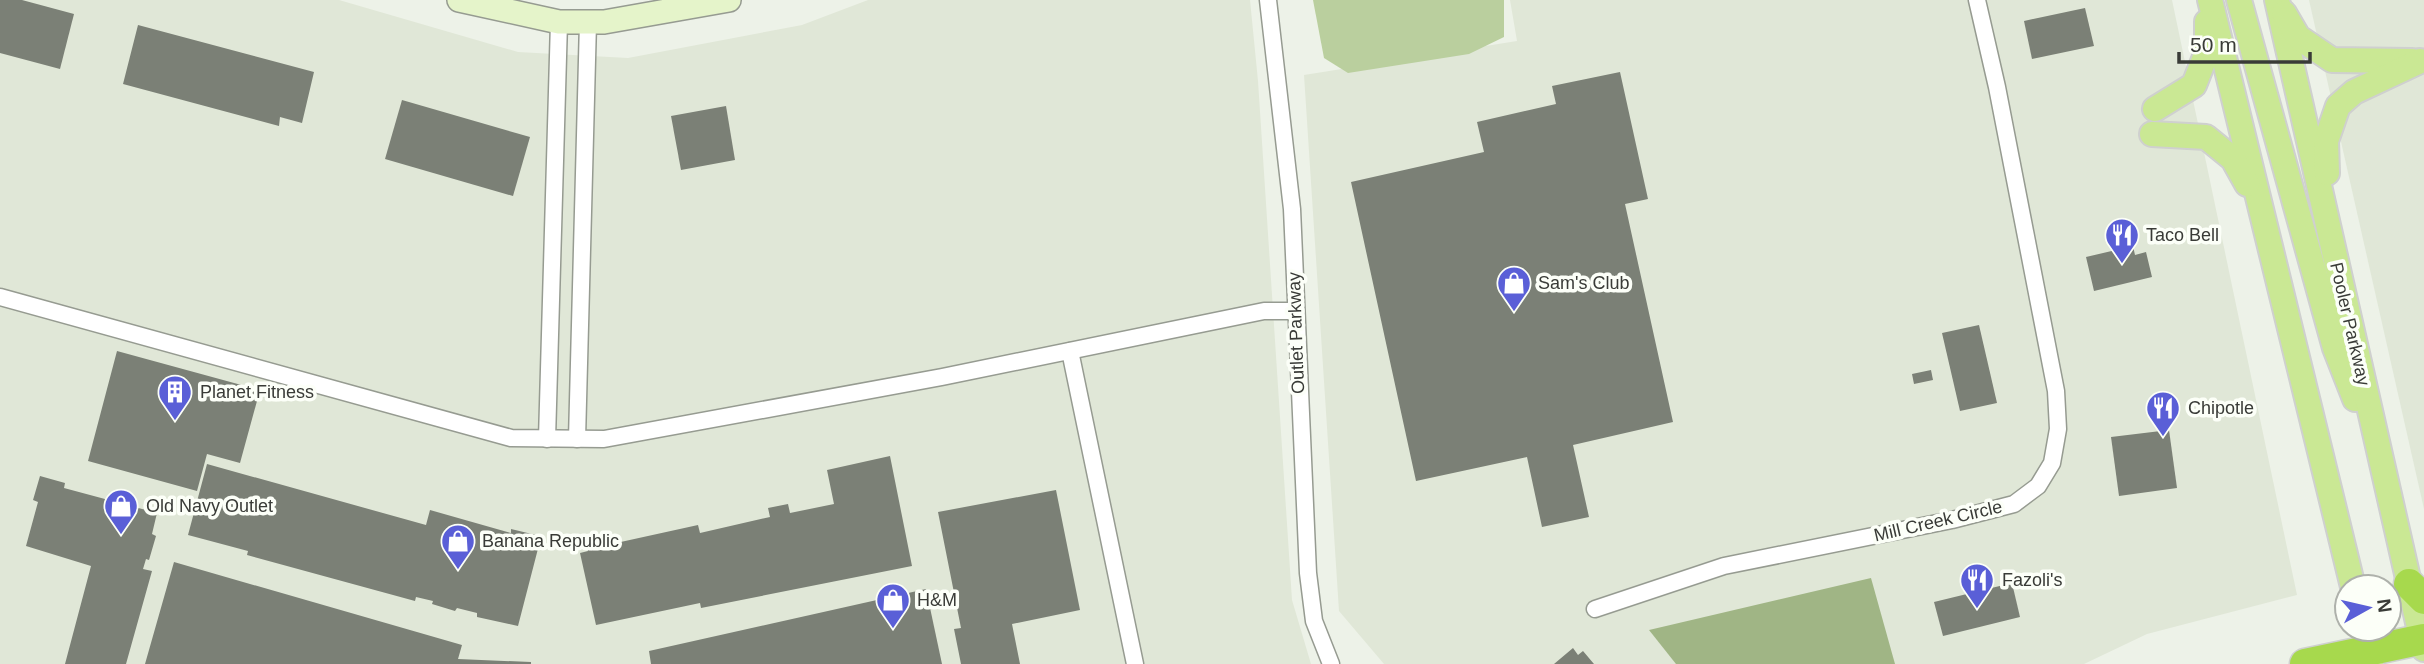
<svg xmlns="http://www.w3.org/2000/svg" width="2424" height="664" font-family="Arial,sans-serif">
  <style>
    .built { fill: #e0e7d7 }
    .forest { fill: #a0b585 }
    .water { fill: #bacf9e }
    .building { fill: #7b8076 }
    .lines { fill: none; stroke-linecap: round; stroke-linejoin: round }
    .street-casing { stroke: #969b91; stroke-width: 19 }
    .secondary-casing { stroke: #969b91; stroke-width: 26 }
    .primary-casing { stroke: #cfd0cf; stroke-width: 28 }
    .highway-casing { stroke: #cfd0cf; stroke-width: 33 }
    .street { stroke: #fff; stroke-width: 16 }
    .secondary { stroke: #e5f4ca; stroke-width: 23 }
    .primary { stroke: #cae894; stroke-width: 24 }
    .highway { stroke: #a7d94d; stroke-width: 30 }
    .labels { text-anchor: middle; stroke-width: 7; stroke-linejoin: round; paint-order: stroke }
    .poi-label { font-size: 18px; fill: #393b37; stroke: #fcfff8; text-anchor: start }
    .street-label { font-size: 18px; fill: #393b37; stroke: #fcfff8 }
  </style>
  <rect width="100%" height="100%" fill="#edf2e8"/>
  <g class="built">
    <path d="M0 0H339L518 52 628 58 802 25 868 0H1250L1258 81 1292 600 1311 664H0Z"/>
    <path d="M1510 0H2172L2297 595 2147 634 2084 664H1384L1339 611 1304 75 1517 41Z"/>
    <path d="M2309 0H2424V509Z"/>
  </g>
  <path class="forest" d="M1871 578 1895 664H1676L1649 630Z"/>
  <path class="water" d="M1313 0H1504V37L1469 54 1348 73 1324 58Z"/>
  <g class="building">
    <path d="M0 0H22L74 14 60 69 0 53Z"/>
    <path d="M2085 8 2094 46 2032 59 2024 21Z"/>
    <path d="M138 25 314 72 302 123 280 117 279 126 123 84Z"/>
    <path d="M1620 72 1648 199 1625 204 1673 422 1573 445 1589 517 1542 527 1527 457 1416 481 1351 182 1484 152 1477 122 1556 104 1552 86Z"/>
    <path d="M402 100 530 137 513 196 385 159Z"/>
    <path d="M726 106 735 160 681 170 671 116Z"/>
    <path d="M2133 246 2135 255 2146 252 2152 277 2094 291 2086 257Z"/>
    <path d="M1979 325 1997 403 1960 411 1942 333Z"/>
    <path d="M117 351 260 390 240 463 207 454 197 491 88 461Z"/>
    <path d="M1931 370 1933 380 1914 384 1912 374Z"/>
    <path d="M2169 430 2177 488 2119 496 2111 437Z"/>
    <path d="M890 456 912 566 701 608 700 603 596 625 580 553 588 551 586 542 605 538 607 545 698 525 700 533 770 517 768 508 788 504 790 513 834 504 827 470Z"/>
    <path d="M207 464 426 525 430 510 511 533V529L536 535 535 539 540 541 518 626 477 617V613L457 608 455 611 432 604 433 601 416 597 415 601 247 555 248 551 188 535Z"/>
    <path d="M40 476 65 483 64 488 157 513 152 534 156 536 149 560 146 559 143 569 152 571 126 664H65L91 566 26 546 38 502 33 500Z"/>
    <path d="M1056 490 1080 610 1012 624 1020 664H961L954 629 961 628 938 512Z"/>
    <path d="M174 562 462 645 458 659 531 662V664H145Z"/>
    <path d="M2012 583 2020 617 1943 636 1934 602Z"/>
    <path d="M926 589 942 664H651L649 651Z"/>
    <path d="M1573 648 1578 655 1583 651 1594 664H1554Z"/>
  </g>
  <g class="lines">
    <g class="street-casing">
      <g id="street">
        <path d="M1268 0 1292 209 1308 573 1314 621 1331 664"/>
        <path d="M0 297 511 438 604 439 942 377 1264 311H1296"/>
        <path d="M1070 351 1135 664"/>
        <path d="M547 439 559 22"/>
        <path d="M577 439 588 22"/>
        <path d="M1595 609 1724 566 1952 520 2014 504 2038 486 2052 463 2058 429 2056 391 1997 87 1977 0"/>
      </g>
    </g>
    <g class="secondary-casing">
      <path id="secondary" d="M459 0 559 22H604L729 0"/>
    </g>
    <g class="primary-casing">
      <g id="primary">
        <path d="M2210 0 2353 587"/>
        <path d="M2239 0 2335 348 2355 399"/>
        <path d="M2277 0 2424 649"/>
        <path d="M2284 13 2298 37 2332 60 2412 61"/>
        <path d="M2155 109 2194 85 2207 52V22"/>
        <path d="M2152 134 2206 137 2233 159 2247 184"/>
        <path d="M2327 173 2326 141 2338 106 2354 92 2420 61"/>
        <path d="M2363 629 2371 664"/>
      </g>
    </g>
    <g class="highway-casing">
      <g id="highway">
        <path d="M2409 584 2424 599"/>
        <path d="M2305 664 2424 639"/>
      </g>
    </g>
    <use href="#street" class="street"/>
    <use href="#secondary" class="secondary"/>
    <use href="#primary" class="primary"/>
    <use href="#highway" class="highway"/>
  </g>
  <defs>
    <g id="restaurant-pin" transform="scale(1.75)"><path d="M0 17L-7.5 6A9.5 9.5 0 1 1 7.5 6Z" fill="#5a5fd7" stroke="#fcfff8"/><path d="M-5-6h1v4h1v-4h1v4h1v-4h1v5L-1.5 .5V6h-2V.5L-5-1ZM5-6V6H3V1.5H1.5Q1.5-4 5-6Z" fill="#fff"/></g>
    <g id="shop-pin" transform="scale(1.75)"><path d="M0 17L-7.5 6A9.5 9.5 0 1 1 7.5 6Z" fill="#5a5fd7" stroke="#fcfff8"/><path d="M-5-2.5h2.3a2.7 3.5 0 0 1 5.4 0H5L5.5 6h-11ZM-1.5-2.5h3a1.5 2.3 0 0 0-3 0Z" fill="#fff"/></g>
    <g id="building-pin" transform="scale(1.75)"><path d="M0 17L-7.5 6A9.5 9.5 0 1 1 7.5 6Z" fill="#5a5fd7" stroke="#fcfff8"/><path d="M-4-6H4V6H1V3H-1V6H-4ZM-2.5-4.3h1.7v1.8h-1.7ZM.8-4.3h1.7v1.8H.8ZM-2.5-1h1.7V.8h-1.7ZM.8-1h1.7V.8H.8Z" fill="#fff"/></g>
  </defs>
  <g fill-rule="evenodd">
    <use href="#restaurant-pin" x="2122" y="235"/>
    <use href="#shop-pin" x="1514" y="283"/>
    <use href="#building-pin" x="175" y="392"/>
    <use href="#restaurant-pin" x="2163" y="408"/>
    <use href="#shop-pin" x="121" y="506"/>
    <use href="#shop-pin" x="458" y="541"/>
    <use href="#restaurant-pin" x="1977" y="580"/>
    <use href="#shop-pin" x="893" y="600"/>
  </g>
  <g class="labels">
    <g class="poi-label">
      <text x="2146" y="241">Taco Bell</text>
      <text x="1538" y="289">Sam's Club</text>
      <text x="200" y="398">Planet Fitness</text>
      <text x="2188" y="414">Chipotle</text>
      <text x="146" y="512">Old Navy Outlet</text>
      <text x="482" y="547">Banana Republic</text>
      <text x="2002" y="586">Fazoli's</text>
      <text x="917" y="606">H&amp;M</text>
    </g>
    <g class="street-label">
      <text transform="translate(2350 324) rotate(77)" y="6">Pooler Parkway</text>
      <text transform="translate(1296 333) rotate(-92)" y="6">Outlet Parkway</text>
      <text transform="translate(1938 521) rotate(-13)" y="6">Mill Creek Circle</text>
    </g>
  </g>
  <g transform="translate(2368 608) rotate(82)"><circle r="33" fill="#fcfff8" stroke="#aeb1ab" stroke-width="2"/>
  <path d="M0-5L12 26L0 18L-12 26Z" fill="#5a5fd7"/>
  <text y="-10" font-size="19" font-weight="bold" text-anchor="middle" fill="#393b37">N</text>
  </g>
  <path d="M2179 52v10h131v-10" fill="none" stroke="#393b37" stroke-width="3.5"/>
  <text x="2190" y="52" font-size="21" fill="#393b37" stroke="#fcfff8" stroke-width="5" paint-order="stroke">50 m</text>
</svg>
